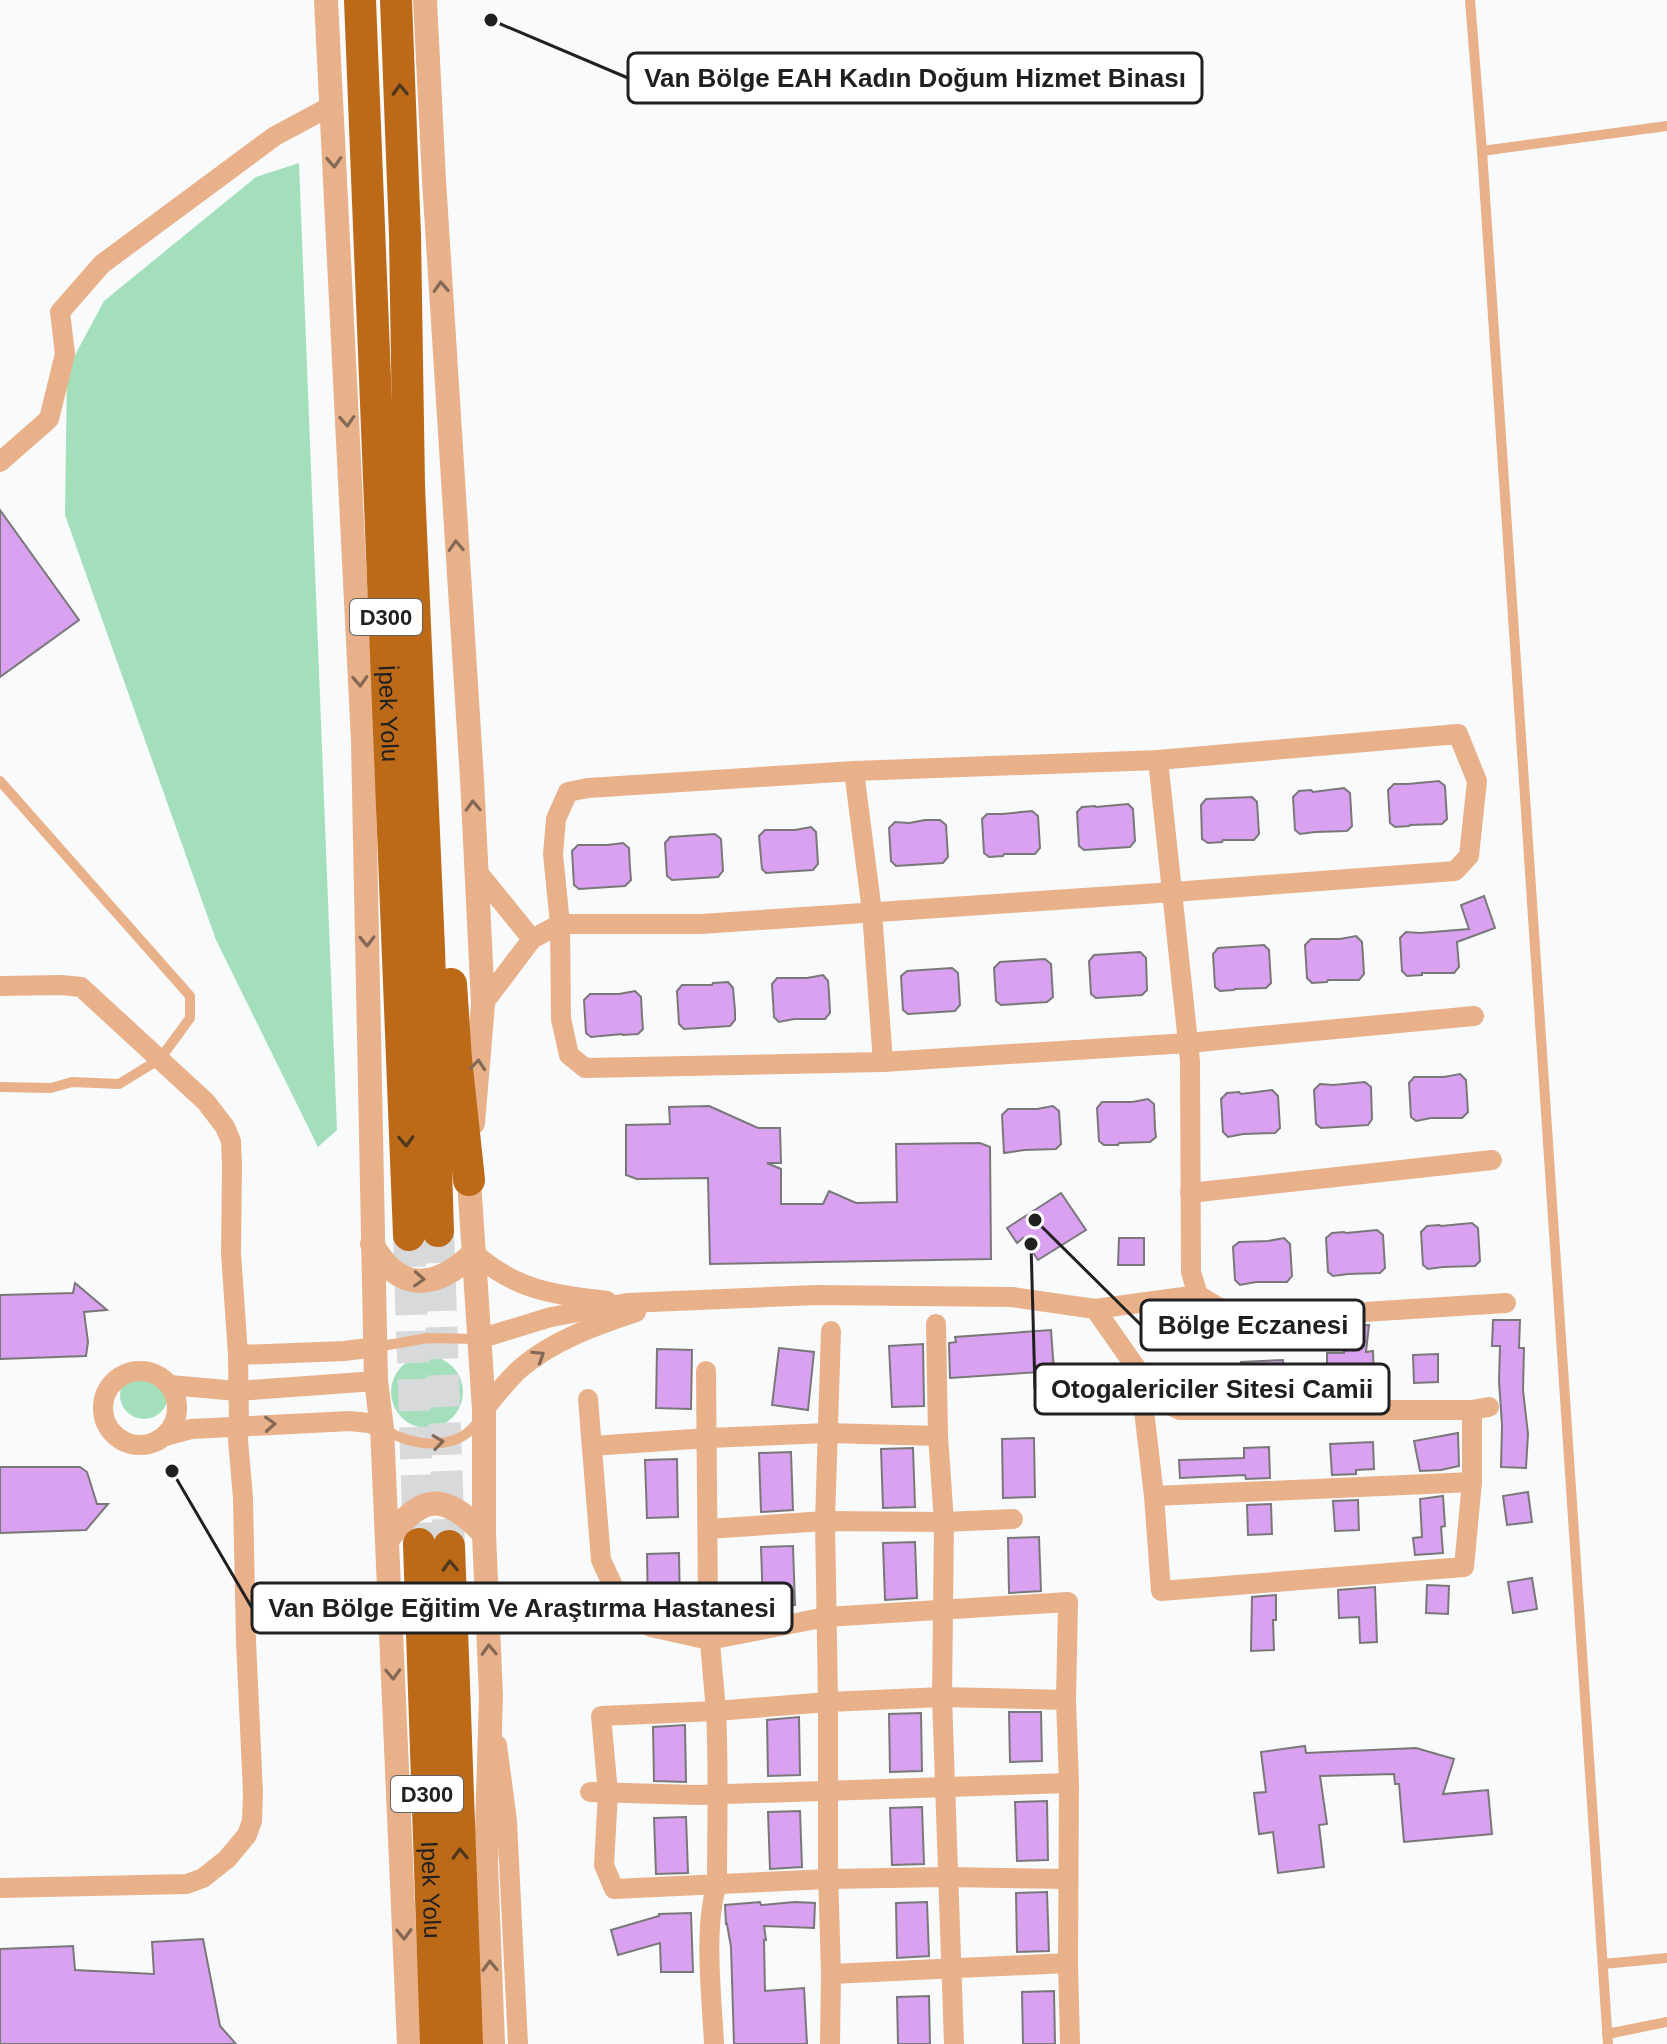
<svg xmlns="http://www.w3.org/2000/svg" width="1667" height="2044" font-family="Arial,sans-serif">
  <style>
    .green { fill: #a4dfbc }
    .building { fill: #d9a1ef; stroke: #797879; stroke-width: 2 }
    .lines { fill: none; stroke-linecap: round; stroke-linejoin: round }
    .trunk-tunnel { stroke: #d8d9db; stroke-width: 32; stroke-dasharray: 32 16; stroke-linecap: butt }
    .service { stroke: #e8b18a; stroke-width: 10 }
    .minor { stroke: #e8b18a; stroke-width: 20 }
    .tertiary { stroke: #e8b18a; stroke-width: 24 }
    .trunk { stroke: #bd6a18; stroke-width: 32 }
    .oneway { stroke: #4f361e }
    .oneway2 { stroke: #846856 }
    .labels { text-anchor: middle; stroke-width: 7; stroke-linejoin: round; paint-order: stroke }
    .shield { fill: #fff; stroke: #636364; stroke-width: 2 }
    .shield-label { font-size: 22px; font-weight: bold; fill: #202021 }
    .street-label { font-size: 24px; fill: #202021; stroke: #fff }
    .leader { fill: none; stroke: #202021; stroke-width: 3 }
    .callout-dot { fill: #202021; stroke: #fff; stroke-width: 3 }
    .callout { fill: #fff; stroke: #202021; stroke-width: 3 }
    .callout-label { font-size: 26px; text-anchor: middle; font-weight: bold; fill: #202021 }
  </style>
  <rect width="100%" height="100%" fill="#f9fafc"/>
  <g class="green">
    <path d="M299 163 337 1130 318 1147 216 940 65 515 67 370 104 301 256 177Z"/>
    <circle cx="427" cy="1392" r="36"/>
    <circle cx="144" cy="1395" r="24"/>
  </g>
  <g class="building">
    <path d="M0 510 79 620 0 677Z"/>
    <path d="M1439 781 1445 786 1447 819 1442 824 1410 825 1409 826 1395 827 1390 823 1388 790 1394 784H1408Z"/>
    <path d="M1344 788 1350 793 1352 826 1347 831 1315 832 1300 834 1295 830 1293 797 1299 791 1311 790 1313 792Z"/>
    <path d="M1252 797 1257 802 1259 834 1254 840H1223L1222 842 1208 843 1202 839 1201 805 1206 799Z"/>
    <path d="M1128 804 1133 809 1135 841 1130 847 1084 850 1079 846 1077 812 1082 807 1095 806 1096 807Z"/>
    <path d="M1032 811 1038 816 1040 848 1035 854H1004L1003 856 989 857 984 853 982 819 987 814H1002Z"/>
    <path d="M925 820H940L946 825 948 857 943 863 896 866 891 861 889 828 895 822 909 823Z"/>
    <path d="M811 827 816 832 818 864 813 870 766 873 762 869 759 836 765 830H795Z"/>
    <path d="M715 834 721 839 723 871 718 877 672 880 667 876 665 843 670 837Z"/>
    <path d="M623 843 629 848 630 868 631 880 625 886 579 889 574 885 572 851 578 845H607Z"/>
    <path d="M1484 896 1495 928 1457 942 1459 967 1454 973H1422V975L1407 976 1402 971 1400 938 1406 932 1420 933 1469 929 1461 905Z"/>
    <path d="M1356 936 1362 942 1364 974 1359 980H1328L1327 982 1312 983 1307 978 1305 945 1311 939H1340Z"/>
    <path d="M1264 945 1269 950 1271 983 1266 988 1235 989 1234 990 1220 991 1215 987 1213 954 1218 948Z"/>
    <path d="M1140 952 1146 958 1147 990 1142 995 1096 998 1091 994 1089 961 1094 955Z"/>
    <path d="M1045 959 1051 964 1053 997 1047 1002 1001 1005 996 1001 994 968 1000 962Z"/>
    <path d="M952 968 958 973 960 1005 955 1011 908 1014 903 1010 901 976 907 971Z"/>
    <path d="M823 975 828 981 829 993 830 1013 825 1019H794L779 1022 774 1017 772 984 777 978H807Z"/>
    <path d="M728 982 733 988 735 1011V1020L730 1026 684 1029 679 1024 677 991 682 985H712L713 983Z"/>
    <path d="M635 991 641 997 642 1016 643 1029 638 1034 623 1035 622 1034 591 1037 586 1033 584 1000 590 994H619Z"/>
    <path d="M1460 1074 1466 1080 1468 1112 1462 1118H1431L1416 1121 1411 1117 1409 1083 1414 1077H1444Z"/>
    <path d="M1365 1082 1371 1087 1372 1119 1368 1125 1321 1128 1316 1124 1314 1090 1320 1084 1333 1085Z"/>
    <path d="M1272 1090 1278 1096 1280 1128 1275 1133 1243 1134 1228 1137 1223 1132 1221 1099 1227 1093 1239 1092 1241 1094Z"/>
    <path d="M1148 1099 1154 1104 1155 1128 1156 1137 1150 1142 1119 1143 1118 1145H1104L1099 1141 1097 1108 1102 1102H1132Z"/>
    <path d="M709 1106 758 1128H780L781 1163H767L781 1169V1204H823L829 1191 856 1203 897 1202 896 1144 980 1143 990 1147 991 1259 710 1264 708 1178 637 1179 626 1175V1125L670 1124 669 1107Z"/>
    <path d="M1053 1106 1059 1111 1061 1144 1056 1149 1024 1150 1004 1153 1002 1115 1008 1109H1037Z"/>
    <path d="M1061 1193 1086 1230 1038 1260 1023 1238 1017 1243 1007 1228Z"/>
    <path d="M1472 1223 1478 1228 1480 1261 1475 1266 1443 1267 1428 1269 1423 1265 1421 1232 1427 1226 1439 1225 1441 1226Z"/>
    <path d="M1377 1230 1383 1235 1385 1268 1380 1273 1348 1274 1333 1276 1328 1272 1326 1238 1332 1233 1344 1232 1346 1233Z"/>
    <path d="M1119 1238H1144V1265H1118Z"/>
    <path d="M1284 1238 1290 1244 1292 1276 1287 1282H1256L1240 1285 1235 1280 1233 1247 1239 1242 1268 1241Z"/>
    <path d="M75 1283 107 1310 84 1312 88 1342 86 1356 0 1359V1295L73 1293Z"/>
    <path d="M1493 1320H1520L1519 1348H1524L1523 1390 1528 1434 1526 1468 1501 1467 1502 1425 1499 1381 1500 1346H1492Z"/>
    <path d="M1369 1325 1366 1352 1373 1351 1374 1382 1352 1383V1387L1327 1386V1383L1242 1390 1241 1362 1283 1360V1368L1327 1365V1353H1344L1347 1326Z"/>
    <path d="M1051 1330 1054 1371 950 1378 949 1343 956 1342 955 1337Z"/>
    <path d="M923 1344 924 1406 892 1407 889 1346Z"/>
    <path d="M779 1348 814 1352 808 1410 772 1405Z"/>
    <path d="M657 1349 692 1350 691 1409 656 1408Z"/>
    <path d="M1438 1354V1382L1414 1383 1413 1355Z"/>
    <path d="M1458 1433 1459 1466 1441 1470 1420 1471 1414 1441Z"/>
    <path d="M1034 1438 1035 1497 1003 1498 1002 1439Z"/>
    <path d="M1373 1442 1374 1469 1356 1470V1474L1332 1475 1330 1444Z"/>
    <path d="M1269 1447 1270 1478 1246 1479 1245 1475 1180 1478 1179 1460 1244 1458V1448Z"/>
    <path d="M913 1448 915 1507 883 1508 881 1449Z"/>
    <path d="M791 1452 793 1510 761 1512 759 1453Z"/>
    <path d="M677 1459 678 1517 647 1518 645 1460Z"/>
    <path d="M0 1467H80L87 1472 97 1504H108L86 1530 0 1533Z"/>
    <path d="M1528 1492 1532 1522 1507 1525 1503 1496Z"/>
    <path d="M1443 1496 1445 1526 1441 1527 1443 1553 1415 1555 1413 1538 1422 1537 1420 1499Z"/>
    <path d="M1358 1500 1359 1530 1335 1531 1333 1501Z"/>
    <path d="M1271 1504 1272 1534 1248 1535 1247 1505Z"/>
    <path d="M1039 1537 1041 1591 1009 1593 1008 1538Z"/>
    <path d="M915 1542 917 1598 885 1600 883 1543Z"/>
    <path d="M793 1546 795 1605 763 1606 761 1547Z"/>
    <path d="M679 1553 680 1611 651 1612 648 1611 647 1554Z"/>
    <path d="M1532 1578 1537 1609 1513 1613 1508 1582Z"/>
    <path d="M1427 1585 1449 1586 1448 1614 1426 1613Z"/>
    <path d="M1375 1587 1377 1642 1360 1643 1359 1617 1339 1618 1338 1590Z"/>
    <path d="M1276 1595V1620H1273L1274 1650 1251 1651 1252 1597Z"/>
    <path d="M1009 1712H1041L1042 1761 1010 1762Z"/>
    <path d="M921 1713 922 1771 890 1772 889 1714Z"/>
    <path d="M799 1717 800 1775 768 1776 767 1720Z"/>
    <path d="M685 1725 686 1782 654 1781 653 1727Z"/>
    <path d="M1305 1746 1306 1753 1416 1748 1454 1759 1443 1794 1488 1790 1492 1834 1404 1842 1399 1784H1395L1394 1774 1320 1776 1327 1824 1319 1825 1324 1867 1278 1873 1273 1832 1259 1834 1254 1793 1266 1792 1261 1752Z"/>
    <path d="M1047 1801 1048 1860 1017 1861 1015 1802Z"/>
    <path d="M922 1807 924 1864 892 1865 890 1808Z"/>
    <path d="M800 1811 802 1867 770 1869 768 1812Z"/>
    <path d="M686 1817 688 1873 656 1874 654 1818Z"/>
    <path d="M1047 1892 1049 1951 1017 1952 1016 1893Z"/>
    <path d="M760 1902 761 1905 795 1902 815 1903 814 1928 764 1926 766 1940H764L765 1991 804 1988 807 2044H734L731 1947 727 1924H726L725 1905Z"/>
    <path d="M927 1902 929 1956 897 1958 896 1903Z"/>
    <path d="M691 1913 693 1972H661L660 1943 618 1955 611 1930 659 1916V1914Z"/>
    <path d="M203 1939 220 2026 236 2044H0V1949L73 1946 75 1970 154 1974 152 1942Z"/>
    <path d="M1054 1991 1055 2044H1023L1022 1992Z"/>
    <path d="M929 1996 930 2044H898L897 1997Z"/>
  </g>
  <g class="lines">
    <g class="trunk-tunnel">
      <path d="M438 1231 449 1546"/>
      <path d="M409 1235 419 1544"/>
    </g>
    <g class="service">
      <path d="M1470 0 1482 151 1608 2044"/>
      <path d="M1482 151 1667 126"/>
      <path d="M0 781 190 996V1018L160 1059 119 1084 72 1082 51 1088 0 1087"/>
      <path d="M376 1347 428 1338 477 1339"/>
      <path d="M384 1429C413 1447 460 1453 480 1418"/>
      <path d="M1603 1964 1667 1958"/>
      <path d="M1607 2034 1667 2022"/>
    </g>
    <g class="minor">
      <path d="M0 462 49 419 65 354 60 312 102 264 275 136 331 106"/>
      <path d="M1158 760 1190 1061 1191 1272 1198 1295 1240 1320 1506 1303"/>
      <path d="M854 771 872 912 883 1062"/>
      <path d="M476 870 532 939 483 1004"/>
      <path d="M532 939 560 924H701L1173 892 1455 871 1469 856 1477 781 1458 734 1158 760 854 771 588 788 568 792 556 819 553 854 560 924 561 1019 569 1055 585 1068 883 1062 1188 1043 1474 1016"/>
      <path d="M0 986 62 985 81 987 206 1102 225 1127 231 1141 232 1165 231 1253 238 1355 239 1426 238 1440 243 1498 246 1641 253 1793 252 1821 247 1835 227 1859 203 1878 187 1884 0 1888"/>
      <path d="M1190 1193 1492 1160"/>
      <path d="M474 1253C517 1291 553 1294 607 1301"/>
      <path d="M1095 1309 1198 1295"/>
      <path d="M936 1324 938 1436 944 1522 942 1697 954 2044"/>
      <path d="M479 1339 551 1317 627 1303 816 1295 1012 1297 1095 1309 1158 1399 1180 1410H1472L1489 1407"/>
      <path d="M238 1355 344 1351 376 1347"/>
      <circle cx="140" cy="1408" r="37"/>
      <path d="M706 1371 708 1605C709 1640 713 1675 716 1710 719 1768 717 1826 717 1884 703 1928 712 1998 714 2044"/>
      <path d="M1140 1376 1154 1496 1161 1591 1464 1567 1472 1482V1410"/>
      <path d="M170 1385 237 1391 376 1381"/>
      <path d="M588 1399 601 1560 626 1614 651 1627 709 1640 826 1617 1068 1602 1066 1700 1069 1783 1068 1963 1070 2044"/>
      <path d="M484 1410C496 1395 507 1380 522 1367 554 1340 597 1325 636 1312"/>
      <path d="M165 1436 191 1429 212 1428 350 1421 369 1423 382 1428"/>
      <path d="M592 1446 708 1438 827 1433 938 1436"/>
      <path d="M1154 1496 1472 1482"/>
      <path d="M708 1529 825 1521 944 1522 1013 1519"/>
      <path d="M1066 1700 942 1697 828 1702 716 1711 601 1716 608 1793 604 1865 614 1889 828 1879 948 1877 1068 1879"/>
      <path d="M497 1745 507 1821 518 2044"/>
      <path d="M590 1792 697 1795 1069 1783"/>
      <path d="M831 1974 1068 1963"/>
      <path d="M830 2044 831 1974 828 1870V1702L825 1521 831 1331"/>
    </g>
    <g class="tertiary">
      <path d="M326 0 363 741 376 1381 382 1428 409 2044"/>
      <path d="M425 0 434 180 472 779 483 1004 473 1123"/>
      <path d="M470 1163 469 1180 484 1410V1534L491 1696 486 1863 493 2044"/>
      <path d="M372 1244C400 1294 436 1289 474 1253"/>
      <path d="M388 1539C423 1492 445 1493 484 1534"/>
    </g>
    <g class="trunk">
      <path id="s1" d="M360 0 409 1235"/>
      <path d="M396 0 405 235 409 486 429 949 438 1231"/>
      <path d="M451 984 456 1059 469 1180"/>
      <path id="s2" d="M419 1544 436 2044"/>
      <path d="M449 1546 467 2044"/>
    </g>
  </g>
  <defs><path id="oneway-chevron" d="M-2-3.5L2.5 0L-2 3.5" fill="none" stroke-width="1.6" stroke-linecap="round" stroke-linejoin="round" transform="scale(2)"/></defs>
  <g class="oneway">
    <use href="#oneway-chevron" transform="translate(400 90) rotate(-92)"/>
    <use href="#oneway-chevron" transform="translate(406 1141) rotate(88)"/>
    <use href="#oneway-chevron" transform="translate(450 1566) rotate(-92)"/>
    <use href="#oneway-chevron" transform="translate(460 1854) rotate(-92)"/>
  </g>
  <g class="oneway2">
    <use href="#oneway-chevron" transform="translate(334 162) rotate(87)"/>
    <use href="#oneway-chevron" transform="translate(441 287) rotate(-93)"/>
    <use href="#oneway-chevron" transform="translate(347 421) rotate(87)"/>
    <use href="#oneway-chevron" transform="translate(456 546) rotate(-93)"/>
    <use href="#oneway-chevron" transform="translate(360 681) rotate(87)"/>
    <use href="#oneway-chevron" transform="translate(473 806) rotate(-92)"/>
    <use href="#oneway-chevron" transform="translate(367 941) rotate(89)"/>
    <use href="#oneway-chevron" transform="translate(478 1065) rotate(-85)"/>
    <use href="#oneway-chevron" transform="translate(419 1279) rotate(3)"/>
    <use href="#oneway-chevron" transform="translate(539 1356) rotate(-33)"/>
    <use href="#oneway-chevron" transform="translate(270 1424) rotate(-3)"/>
    <use href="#oneway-chevron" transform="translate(438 1442) rotate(-8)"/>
    <use href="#oneway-chevron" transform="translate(489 1650) rotate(-92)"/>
    <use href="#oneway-chevron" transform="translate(393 1674) rotate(88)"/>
    <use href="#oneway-chevron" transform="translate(404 1934) rotate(88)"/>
    <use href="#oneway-chevron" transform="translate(490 1966) rotate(-92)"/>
  </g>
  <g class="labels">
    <g class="shield">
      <rect x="350" y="599" width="72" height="36" rx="6"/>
      <rect x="391" y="1776" width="72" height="36" rx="6"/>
    </g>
    <g class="shield-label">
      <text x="386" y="625">D300</text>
      <text x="427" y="1802">D300</text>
    </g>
    <g class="street-label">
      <text dy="8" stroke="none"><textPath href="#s1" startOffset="714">İpek Yolu</textPath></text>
      <text dy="8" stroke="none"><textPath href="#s2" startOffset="346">Ipek Yolu</textPath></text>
    </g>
  </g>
  <path class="leader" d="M491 20L628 78M1035 1220L1141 1325M1031 1244L1035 1389M172 1471L252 1608"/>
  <g class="callout-dot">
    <circle cx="491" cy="20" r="8"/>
    <circle cx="1035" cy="1220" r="8"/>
    <circle cx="1031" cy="1244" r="8"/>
    <circle cx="172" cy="1471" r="8"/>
  </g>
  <g class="callout">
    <rect x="628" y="53" width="574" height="50" rx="8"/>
    <rect x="1141" y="1300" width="223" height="50" rx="8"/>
    <rect x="1035" y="1364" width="354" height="50" rx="8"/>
    <rect x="252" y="1583" width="540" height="50" rx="8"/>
  </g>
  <g class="callout-label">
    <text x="915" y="87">Van Bölge EAH Kadın Doğum Hizmet Binası</text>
    <text x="1253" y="1334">Bölge Eczanesi</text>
    <text x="1212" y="1398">Otogalericiler Sitesi Camii</text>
    <text x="522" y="1617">Van Bölge Eğitim Ve Araştırma Hastanesi</text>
  </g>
</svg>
